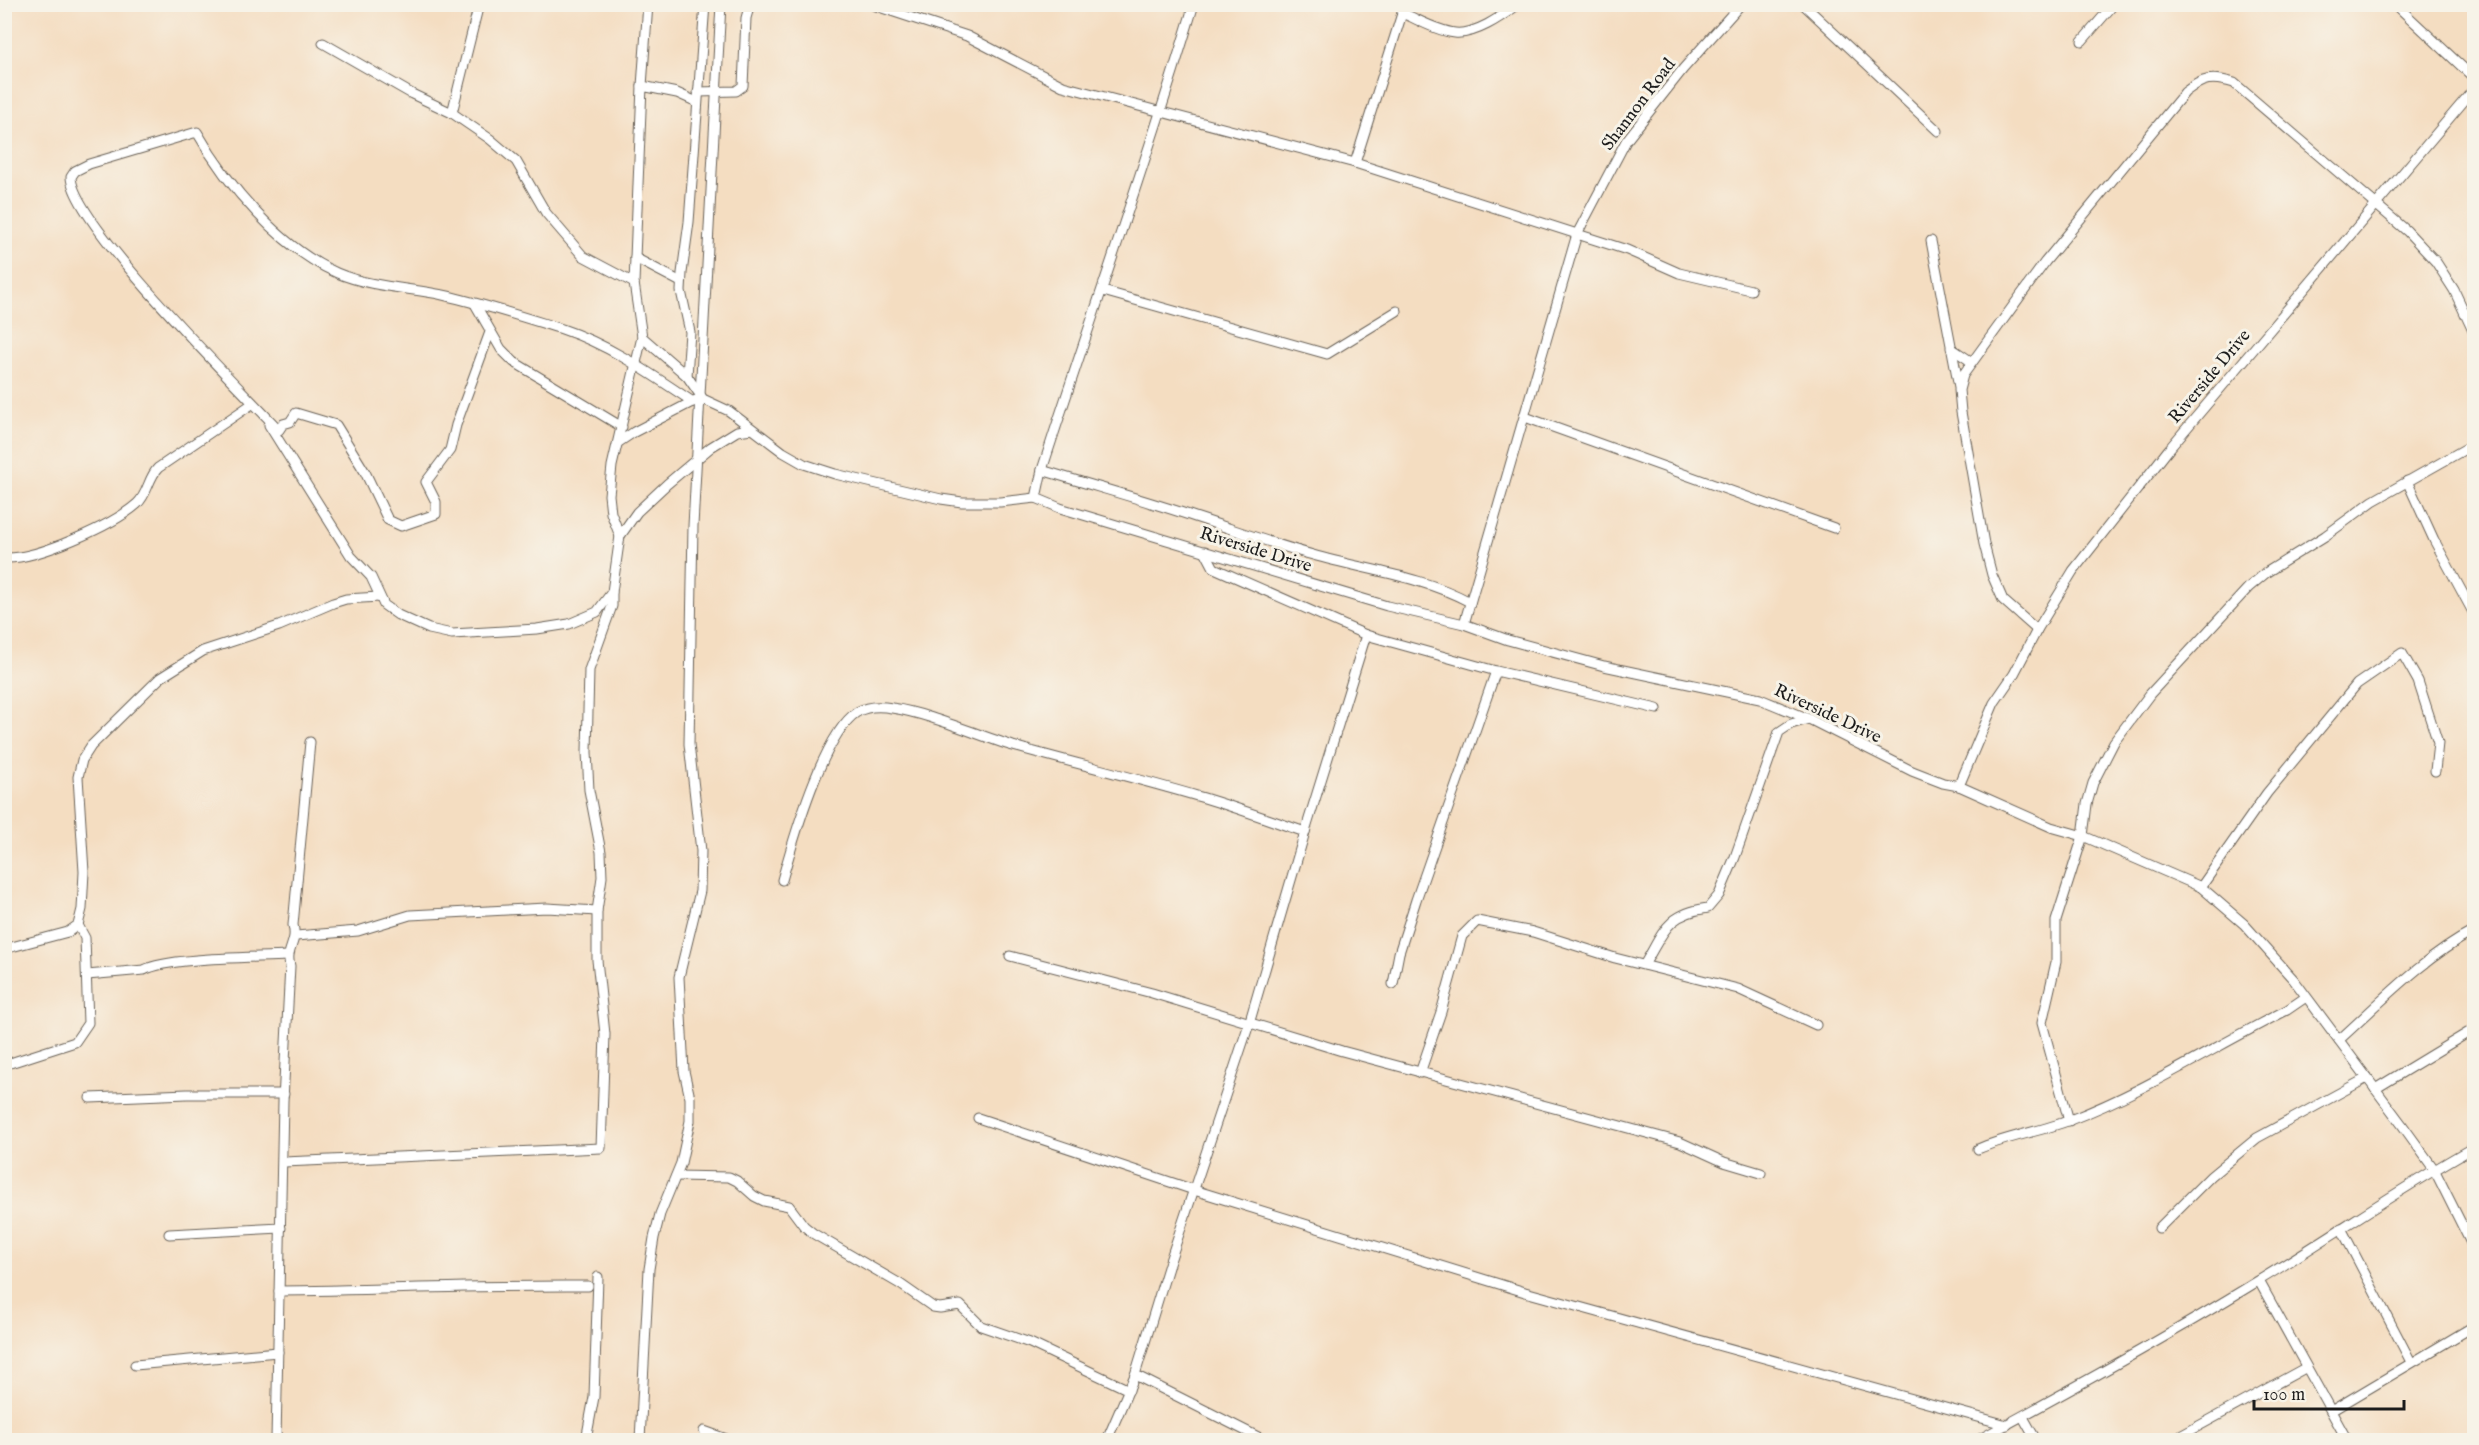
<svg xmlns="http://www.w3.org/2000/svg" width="2479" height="1445" font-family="'IM FELL English',serif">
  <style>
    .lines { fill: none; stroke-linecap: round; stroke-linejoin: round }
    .street-casing { stroke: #686056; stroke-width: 11 }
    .street { stroke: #fff; stroke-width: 9 }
    .labels { text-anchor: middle; stroke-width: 6; stroke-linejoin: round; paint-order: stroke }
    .street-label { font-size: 18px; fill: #1c1c1c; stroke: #f7f3e8 }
  </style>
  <rect width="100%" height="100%" fill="#f7f3e8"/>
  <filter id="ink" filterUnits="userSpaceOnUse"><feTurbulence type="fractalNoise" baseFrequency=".0167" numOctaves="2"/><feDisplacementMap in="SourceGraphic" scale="12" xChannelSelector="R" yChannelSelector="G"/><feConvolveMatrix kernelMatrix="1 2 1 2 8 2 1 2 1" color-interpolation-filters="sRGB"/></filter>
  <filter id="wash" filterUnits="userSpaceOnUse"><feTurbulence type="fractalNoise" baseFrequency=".008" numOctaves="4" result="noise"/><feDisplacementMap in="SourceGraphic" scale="24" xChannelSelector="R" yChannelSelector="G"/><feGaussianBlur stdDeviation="1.35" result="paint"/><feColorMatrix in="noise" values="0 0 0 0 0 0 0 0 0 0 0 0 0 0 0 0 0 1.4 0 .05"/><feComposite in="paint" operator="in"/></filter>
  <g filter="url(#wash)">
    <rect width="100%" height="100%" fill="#f4ddc1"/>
  </g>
  <g filter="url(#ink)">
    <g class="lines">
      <g class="street-casing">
        <g id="street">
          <path d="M870 4 967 36 1063 86 1355 163 1627 250 1679 273 1751 290"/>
          <path d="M1194 4C1147 161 1092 315 1042 470L1036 498 1060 508 1387 606 1464 624 1508 640 1604 666 1760 699 1809 719 1912 771 1943 783 1959 786"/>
          <path d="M1803 4 1938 131"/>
          <path d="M2395 4 2474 78"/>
          <path d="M1402 13C1419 20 1437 31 1455 33 1476 35 1502 16 1519 4"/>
          <path d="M2082 41 2114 4"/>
          <path d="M323 43 412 94 452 113 490 139 516 161 546 213 583 256 634 283"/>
          <path d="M642 86 648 4"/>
          <path d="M2474 89 2169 449 2073 571 2037 630 2014 674 1994 703 1959 786 2051 827 2083 836 2201 887 2244 924 2294 980 2403 1126 2434 1169 2474 1249"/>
          <path d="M698 92 736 91 743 86 746 18 750 4"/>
          <path d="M452 113 479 4"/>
          <path d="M1355 163 1405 4"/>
          <path d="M1931 241 1959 387"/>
          <path d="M635 258 681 282"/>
          <path d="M1103 291 1327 354 1397 311"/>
          <path d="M475 304 501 349 514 362 622 427"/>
          <path d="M490 332 456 425 450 450 426 482 436 502V514L401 526 388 520 365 472 336 425 296 413 290 422 283 424 279 430C241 389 73 224 71 177L75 171 89 164 197 132C227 185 280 248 337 273 370 287 409 288 443 295 483 304 523 317 562 329 610 345 651 374 693 402"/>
          <path d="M642 337 687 376 703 399 729 411 783 452 804 464 835 474 941 499 962 502H1000L1036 498"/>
          <path d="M1951 348 1972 362"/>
          <path d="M687 376 690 332 681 291 682 273 689 222 705 4"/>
          <path d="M1525 417 1834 528"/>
          <path d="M269 425 351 556 371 577 384 605 398 615 429 629 452 634 537 629 569 624 597 612 612 592 620 536 637 512 667 484 711 447 737 431 752 429"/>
          <path d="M619 442 634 432 696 400"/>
          <path d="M1042 470C1093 486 1145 500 1195 517 1235 530 1273 544 1313 555 1365 570 1422 576 1470 602"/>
          <path d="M2407 481 2434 540 2474 614"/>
          <path d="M620 536 611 513 609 495 612 466 642 337 634 283 642 86 677 93 697 102"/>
          <path d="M1205 551 1214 568 1366 635 1496 671 1657 709"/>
          <path d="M4 558C36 560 113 525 137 504 148 494 148 478 158 468L252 404"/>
          <path d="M1464 624 1577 234 1626 141 1683 69 1741 4"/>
          <path d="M2037 630 2003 600 1992 575 1984 544 1961 412 1959 390 1963 375 2045 262 2185 92C2203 78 2212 76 2234 83L2407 231 2436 262 2454 290 2474 333"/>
          <path d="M782 880C793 841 823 734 857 712 867 706 881 706 892 708 931 714 974 734 1013 746 1074 763 1136 778 1197 796 1233 806 1269 820 1305 832"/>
          <path d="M2201 887 2267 793 2357 684 2402 653 2418 681 2438 743 2435 771"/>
          <path d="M296 936 358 931 410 915 547 908 597 911"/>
          <path d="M4 949 68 932 78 925 82 909 84 872 78 777 82 760 91 746 160 678 203 651 279 626 333 603 346 599 379 597"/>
          <path d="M1010 956 1152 993 1342 1051 1680 1142 1724 1162 1761 1173"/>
          <path d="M1644 965C1664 932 1666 914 1708 908L1719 895 1735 857 1779 732 1791 724 1809 719"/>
          <path d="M87 975 144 970C169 957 255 958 287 956"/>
          <path d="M1393 984 1399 953 1416 900 1496 671"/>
          <path d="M2339 1040C2381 1002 2424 957 2474 931"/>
          <path d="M4 1065 75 1042 88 1023 85 938 78 925"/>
          <path d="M1420 1073 1441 1012 1462 936 1477 921 1533 932 1615 958 1738 989 1816 1025"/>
          <path d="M2375 1089 2474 1029"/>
          <path d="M90 1098 187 1094H284"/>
          <path d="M978 1118 1194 1190 1525 1292 2007 1425"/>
          <path d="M2069 1121 2042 1023 2056 962V921L2083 836 2087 804 2093 783 2114 742 2150 694 2249 587 2267 572 2325 536 2373 501 2474 444"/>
          <path d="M1978 1149C2007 1136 2040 1132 2070 1120 2146 1091 2215 1046 2287 1010L2306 997"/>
          <path d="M284 1162 601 1148 605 1034 597 960V911L602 877 601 852 589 790 587 752 589 670 612 606V592"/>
          <path d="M676 1176 729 1177 737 1181 754 1196 764 1201 789 1206 804 1226 814 1234 900 1284 933 1307 940 1308 960 1305 981 1326 1030 1343 1129 1390"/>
          <path d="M2159 1228 2211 1176 2257 1138 2367 1078"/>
          <path d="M2341 1228 2411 1362"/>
          <path d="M169 1234 281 1228"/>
          <path d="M2259 1281 2347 1440"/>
          <path d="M279 1291C382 1290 485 1285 588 1286"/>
          <path d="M135 1365 278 1352"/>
          <path d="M1135 1375 1264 1440"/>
          <path d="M2331 1411 2474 1326"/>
          <path d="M2023 1417 2036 1440"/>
          <path d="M704 1431 729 1440"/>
          <path d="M276 1440 283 1101 290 966C285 948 298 944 293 925L310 742"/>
          <path d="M586 1440 594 1397 598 1277"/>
          <path d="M640 1440 649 1269 654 1238 660 1214 681 1163 690 1121V1098L684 1071 679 977 700 891 701 851 689 744 693 526 721 4"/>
          <path d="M1107 1440 1135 1375 1169 1264 1249 1024 1305 832 1366 635"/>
          <path d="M1978 1440C2072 1389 2167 1337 2258 1281 2331 1237 2400 1188 2474 1147"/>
          <path d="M2173 1440 2305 1368"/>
        </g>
      </g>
      <use href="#street" class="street"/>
    </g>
  </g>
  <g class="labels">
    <g class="street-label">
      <text transform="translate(1638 104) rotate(-53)" y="6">Shannon Road</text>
      <text transform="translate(2209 376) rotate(-50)" y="6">Riverside Drive</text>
      <text transform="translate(1256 549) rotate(17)" y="6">Riverside Drive</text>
      <text transform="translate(1828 713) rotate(25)" y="6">Riverside Drive</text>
    </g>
  </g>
  <rect width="2479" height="1445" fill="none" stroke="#f7f3e8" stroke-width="24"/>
  <path d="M2254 1400v9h150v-9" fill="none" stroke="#1c1c1c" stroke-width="3"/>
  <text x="2263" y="1400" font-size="18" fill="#1c1c1c" stroke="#f7f3e8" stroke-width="4.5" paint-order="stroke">100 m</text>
</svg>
